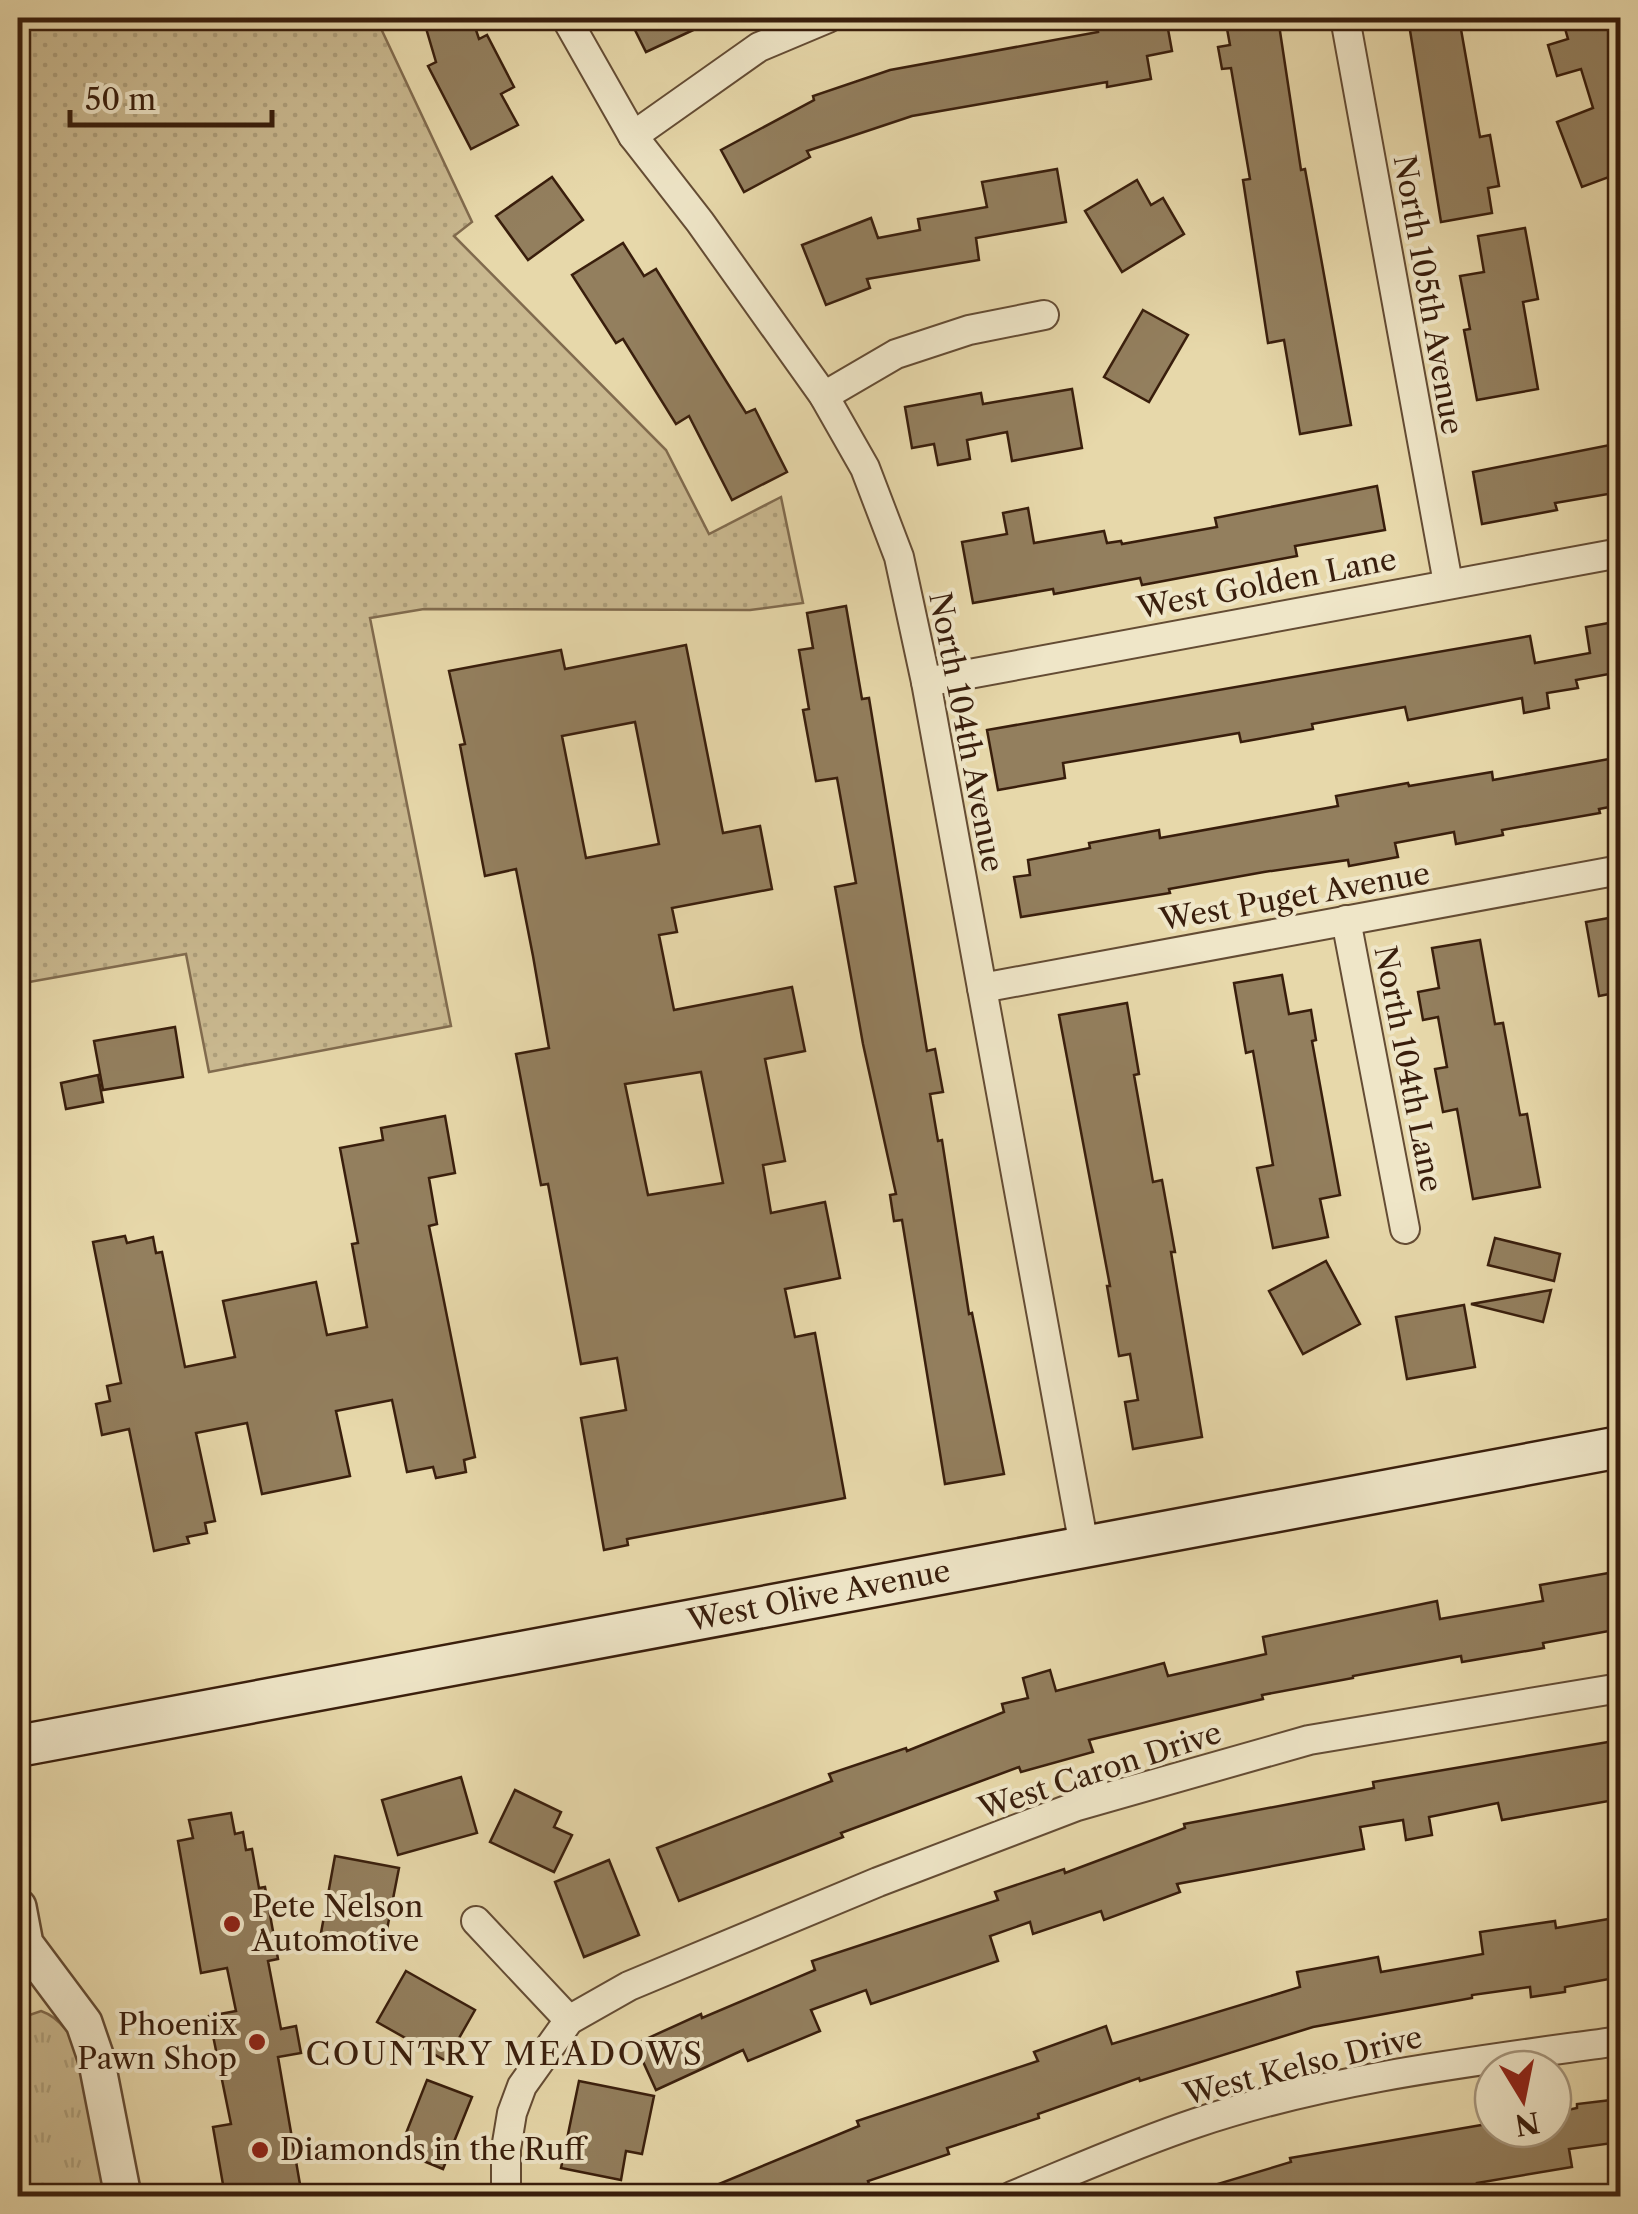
<svg xmlns="http://www.w3.org/2000/svg" width="1638" height="2214" font-family="'Libre Caslon Text',serif">
  <style>
    .grass { fill: url(#grass-dots); stroke: #816b4e; stroke-width: 2.5 }
    .park { fill: url(#park-tufts); stroke: #816b4e; stroke-width: 2.5 }
    .building { fill: #937f5e; stroke: #391e0c; stroke-width: 2.5; fill-rule: evenodd }
    .lines { fill: none; stroke-linecap: round; stroke-linejoin: round }
    .minor-casing { stroke: #644c34; stroke-width: 32 }
    .tertiary-casing { stroke: #644c34; stroke-width: 40 }
    .secondary-casing { stroke: #391e0c; stroke-width: 45 }
    .minor { stroke: #efe6c8; stroke-width: 28 }
    .tertiary { stroke: #efe6c8; stroke-width: 35 }
    .secondary { stroke: #efe6c8; stroke-width: 40 }
    .poi-dot { fill: #8f2418; stroke: #efe6c8; stroke-width: 4 }
    .labels { text-anchor: middle; stroke-width: 8; stroke-linejoin: round; paint-order: stroke }
    .street-label { font-size: 30px; fill: #391e0c; stroke: #efe6c8 }
    .poi-label { font-size: 30px; fill: #391e0c; stroke: #efe6c8; text-anchor: start }
    .neighbourhood-label { font-size: 32px; letter-spacing: 2.5px; fill: #391e0c; stroke: #efe6c8 }
  </style>
  <defs>
    <pattern id="grass-dots" width="8" height="8" patternUnits="userSpaceOnUse" patternTransform="scale(2.5)"><rect width="8" height="8" fill="#c9b88f"/><path d="M2 2h.1M6 6h.1" fill="none" stroke="#ad9e7a" stroke-width="1.8" stroke-linecap="round"/></pattern>
    <pattern id="park-tufts" width="24" height="20" patternUnits="userSpaceOnUse" patternTransform="scale(2.5)"><rect width="24" height="20" fill="#c9b88f"/><path d="M3 7l-1-3M5 7V3M7 7l1-3M15 17l-1-3M17 17v-4M19 17l1-3" fill="none" stroke="#ad9e7a"/></pattern>
  </defs>
  <rect width="100%" height="100%" fill="#e7d8aa"/>
  <filter id="stains"><feTurbulence type="fractalNoise" baseFrequency=".002" numOctaves="4"/><feColorMatrix values="0 0 0 0 .2 0 0 0 0 .09 0 0 0 0 .02 0 0 0 .5 -.17"/></filter>
  <radialGradient id="worn" r=".72"><stop offset=".6" stop-color="#630" stop-opacity="0"/><stop offset="1" stop-color="#630" stop-opacity=".3"/></radialGradient>
  <path class="grass" d="M18 18H376L472 222 454 236 666 450 709 534 781 497 803 603 750 610 424 609 370 618 451 1026 209 1072 186 954 18 984Z"/>
  <path class="park" d="M41 2011C59 2017 75 2038 81 2057 95 2099 100 2152 109 2196H21L18 2180V2019Z"/>
  <g class="building">
    <path d="M423 18H472L479 39 487 35 514 87 501 94 518 125 471 149 428 66 436 62Z"/>
    <path d="M629 18H719L646 52Z"/>
    <path d="M1148 18H1166L1172 51 1147 56 1151 79 1107 87V82L912 116 807 151 810 157 744 192 721 150 814 100 813 96 890 70 1098 32 1097 27Z"/>
    <path d="M1225 18H1278L1301 170 1305 169 1351 425 1300 434 1284 340 1268 343 1243 180 1250 179 1231 68 1222 69 1218 47 1230 45Z"/>
    <path d="M1408 18H1459L1480 137 1490 135 1499 186 1488 188 1492 213 1441 222Z"/>
    <path d="M1562 18H1610L1620 53V77L1610 80 1620 107V173L1582 187 1557 122 1593 108 1581 69 1557 76 1548 45 1568 39Z"/>
    <path d="M1057 169 1066 222 976 238 979 260 867 279 870 288 826 305 802 245 871 218 878 238 920 230 918 219 987 207 982 182Z"/>
    <path d="M552 177 583 220 528 260 496 216Z"/>
    <path d="M1137 180 1151 205 1163 198 1184 234 1122 272 1085 211Z"/>
    <path d="M1525 228 1538 299 1523 302 1538 389 1477 400 1464 330 1470 329 1460 276 1484 272 1478 236Z"/>
    <path d="M623 243 644 276 656 269 746 413 755 409 787 472 732 500 689 416 676 424 623 339 616 343 572 275Z"/>
    <path d="M1143 310 1188 335 1149 402 1104 377Z"/>
    <path d="M1072 389 1082 448 1012 461 1007 432 967 440 970 459 938 465 934 444 912 448 905 407 981 393 983 404Z"/>
    <path d="M1620 443V492L1555 503 1557 510 1482 524 1473 472Z"/>
    <path d="M1377 486 1385 530 1295 546 1297 556 1142 585 1140 578 1054 594 1053 589 973 603 962 542 1007 534 1003 513 1028 508 1034 543 1104 531 1107 543 1121 541 1122 544 1217 527 1215 518Z"/>
    <path d="M846 606 862 699 869 698 927 1051 935 1049 943 1092 930 1094 938 1141 942 1140 969 1314 972 1313 1004 1474 945 1484 902 1220 894 1221 890 1195 896 1194 863 1044 835 887 856 883 837 778 816 781 803 710 809 709 799 650 813 648 807 613Z"/>
    <path d="M1620 621V672L1576 680 1578 688 1547 693 1549 708 1524 713 1522 698 1408 720 1405 707 1312 724 1313 729 1241 742 1239 733 1063 763 1065 778 998 790 987 730 1530 636 1535 663 1590 653 1586 627Z"/>
    <path d="M686 645 723 833 760 826 772 889 672 908 677 932 659 935 674 1010 792 987 805 1051 765 1059 785 1161 763 1165 771 1213 825 1202 840 1278 785 1289 795 1337 815 1333 845 1498 627 1539 628 1545 604 1550 581 1418 626 1410 617 1358 581 1364 548 1184 541 1185 516 1054 549 1048 533 956 516 869 485 876 460 745 465 744 449 671 561 650 565 669ZM635 722 659 844 586 858 562 736ZM701 1072 723 1183 648 1195 625 1084Z"/>
    <path d="M1620 757V805L1599 809 1600 813 1502 830 1503 835 1456 844 1454 832 1395 843 1398 857 1349 866 1348 860 1264 872 1169 889 1170 893 1021 917 1014 877 1030 875 1028 860 1090 848 1089 843 1159 830 1160 838 1338 806 1336 796 1408 783 1409 786 1492 772 1493 780Z"/>
    <path d="M1620 916V992L1599 996 1586 922Z"/>
    <path d="M1480 940 1495 1024 1503 1023 1520 1115 1527 1114 1540 1187 1473 1199 1457 1109 1443 1112 1435 1069 1447 1067 1438 1017 1423 1020 1418 992 1439 988 1432 948Z"/>
    <path d="M1282 975 1289 1014 1311 1010 1316 1040 1312 1041 1340 1195 1320 1199 1328 1237 1273 1248 1257 1168 1273 1165 1253 1051 1246 1053 1234 983Z"/>
    <path d="M1127 1003 1139 1074 1134 1075 1153 1182 1162 1180 1175 1252H1171L1202 1437 1133 1449 1125 1402 1138 1400 1130 1354 1119 1356 1107 1286H1110L1059 1015Z"/>
    <path d="M175 1027 183 1077 103 1090 94 1041Z"/>
    <path d="M98 1075 103 1102 66 1109 61 1083Z"/>
    <path d="M445 1116 455 1173 429 1178 437 1224 429 1226 475 1457 464 1460 466 1472 436 1478 433 1467 407 1472 392 1400 336 1411 350 1476 262 1494 247 1423 196 1433 215 1521 205 1523 207 1533 187 1537 189 1543 154 1551 129 1429 102 1435 96 1404 110 1401 107 1386 121 1383 93 1242 125 1236 127 1243 153 1237 156 1253 162 1252 185 1367 235 1357 223 1301 316 1282 327 1335 367 1327 352 1244 358 1243 340 1148 383 1140 381 1128Z"/>
    <path d="M1495 1238 1560 1254 1554 1281 1488 1265Z"/>
    <path d="M1326 1261 1360 1324 1303 1354 1269 1291Z"/>
    <path d="M1551 1290 1543 1322 1471 1304Z"/>
    <path d="M1464 1305 1475 1367 1407 1379 1396 1317Z"/>
    <path d="M1620 1571V1629L1543 1643 1544 1648 1462 1662 1461 1656 1353 1676V1678L1262 1695 1263 1699 1089 1740 1093 1752 1021 1772 1019 1767 841 1833 843 1837 679 1901 657 1848 832 1781 829 1774 906 1748 907 1751 1004 1712 1002 1704 1028 1698 1023 1678 1050 1670 1056 1691 1164 1663 1168 1676 1266 1654 1263 1637 1437 1601 1440 1619 1543 1601 1540 1585Z"/>
    <path d="M1620 1740V1799L1502 1820 1498 1803 1429 1817 1432 1835 1406 1840 1403 1820 1360 1827 1364 1849 1177 1884 1180 1892 1104 1920 1101 1911 1033 1934 1030 1922 990 1936 998 1961 871 2004 866 1990 811 2010 820 2031 748 2061 743 2050 656 2090 635 2044 701 2014 702 2018 815 1970 812 1961 998 1900 995 1892 1064 1869 1065 1873 1185 1828 1184 1824 1374 1788 1373 1782Z"/>
    <path d="M461 1777 477 1833 398 1855 382 1800Z"/>
    <path d="M515 1790 561 1812 554 1827 572 1835 554 1872 490 1842Z"/>
    <path d="M231 1813 235 1834 243 1832 246 1850 252 1849 259 1888 265 1887 278 1959 268 1961 281 2029 296 2026 301 2053 278 2057 302 2196H225L213 2127 231 2124 209 2016 236 2011 227 1968 201 1973 178 1841 193 1838 189 1820Z"/>
    <path d="M335 1856 399 1868 384 1945 321 1933Z"/>
    <path d="M609 1860 639 1935 584 1957 555 1882Z"/>
    <path d="M1620 1917V1977L1565 1987V1992L1531 1997 1530 1987 1472 1995V1998L1313 2027 1140 2081 1139 2078 1038 2114 1039 2118 947 2148 949 2154 868 2181 869 2184 839 2196H690L859 2126 857 2121 1038 2061 1034 2052 1106 2026 1112 2044 1300 1987 1297 1972 1378 1957 1381 1972 1483 1954 1480 1932 1555 1921 1556 1928Z"/>
    <path d="M406 1971 475 2010 446 2061 377 2022Z"/>
    <path d="M427 2080 472 2097 443 2169 399 2151Z"/>
    <path d="M579 2081 654 2096 642 2154 626 2151 621 2180 561 2168Z"/>
    <path d="M1620 2099V2142L1569 2149 1572 2167 1477 2183 1478 2189 1436 2196H1195L1194 2191 1291 2162 1290 2158 1493 2123V2129H1553V2113L1577 2108V2104Z"/>
  </g>
  <g class="lines">
    <g class="minor-casing">
      <g id="minor">
        <path d="M566 18 633 136 700 222 824 396 865 468 899 557 926 682 1084 1546"/>
        <path d="M1345 18 1448 583"/>
        <path d="M633 136 759 47 828 18"/>
        <path d="M824 396 896 354 969 330 1044 315"/>
        <path d="M926 682 1620 553"/>
        <path d="M1346 920 1405 1229"/>
        <path d="M982 988 1620 870"/>
        <path d="M476 1921 569 2020"/>
        <path d="M506 2196V2149L512 2113 522 2086 569 2020 629 1986 878 1882 1077 1806 1309 1740 1620 1688"/>
        <path d="M1012 2196C1073 2171 1133 2144 1196 2123 1333 2077 1477 2061 1620 2041"/>
      </g>
    </g>
    <g class="tertiary-casing">
      <path id="tertiary" d="M18 1907 25 1944 84 2023 96 2058 123 2196"/>
    </g>
    <g class="secondary-casing">
      <path id="secondary" d="M18 1746 1620 1447"/>
    </g>
    <use href="#minor" class="minor"/>
    <use href="#tertiary" class="tertiary"/>
    <use href="#secondary" class="secondary"/>
  </g>
  <g class="poi-dot">
    <circle cx="232" cy="1924" r="10"/>
    <circle cx="257" cy="2042" r="10"/>
    <circle cx="260" cy="2150" r="10"/>
  </g>
  <g class="labels">
    <g class="street-label">
      <text transform="translate(1428 295) rotate(80)" y="10">North 105th Avenue</text>
      <text transform="translate(1267 584) rotate(-11)" y="10">West Golden Lane</text>
      <text transform="translate(966 732) rotate(79)" y="10">North 104th Avenue</text>
      <text transform="translate(1295 897) rotate(-10)" y="10">West Puget Avenue</text>
      <text transform="translate(1408 1069) rotate(79)" y="10">North 104th Lane</text>
      <text transform="translate(819 1596) rotate(-11)" y="10">West Olive Avenue</text>
      <text transform="translate(1100 1771) rotate(-18)" y="10">West Caron Drive</text>
      <text transform="translate(1303 2066) rotate(-14)" y="10">West Kelso Drive</text>
    </g>
    <g class="poi-label">
      <text x="252" y="1917">Pete Nelson<tspan x="252" dy="34">Automotive</tspan></text>
      <text x="237" y="2035" text-anchor="end">Phoenix<tspan x="237" dy="34">Pawn Shop</tspan></text>
      <text x="280" y="2160">Diamonds in the Ruff</text>
    </g>
    <g class="neighbourhood-label">
      <text x="505" y="2065">COUNTRY MEADOWS</text>
    </g>
  </g>
  <rect width="1638" height="2214" fill="none" stroke="#e7d8aa" stroke-width="60"/>
  <rect x="20" y="20" width="1598" height="2174" fill="none" stroke="#391e0c" stroke-width="5"/>
  <rect x="30" y="30" width="1578" height="2154" fill="none" stroke="#391e0c" stroke-width="2.5"/>
  <g transform="translate(1523 2099) rotate(170)"><circle r="48" fill="#efe6c8" stroke="#a6967d" stroke-width="2.5"/>
  <path d="M0-8L18 38L0 25L-18 38Z" fill="#8f2418"/>
  <text y="-15" font-size="28" font-weight="bold" text-anchor="middle" fill="#391e0c">N</text>
  </g>
  <path d="M70 110v15h202v-15" fill="none" stroke="#391e0c" stroke-width="5"/>
  <text x="85" y="110" font-size="30" fill="#391e0c" stroke="#efe6c8" stroke-width="8" paint-order="stroke">50 m</text>
  <rect width="100%" height="100%" filter="url(#stains)"/>
  <rect width="100%" height="100%" fill="url(#worn)"/>
</svg>
